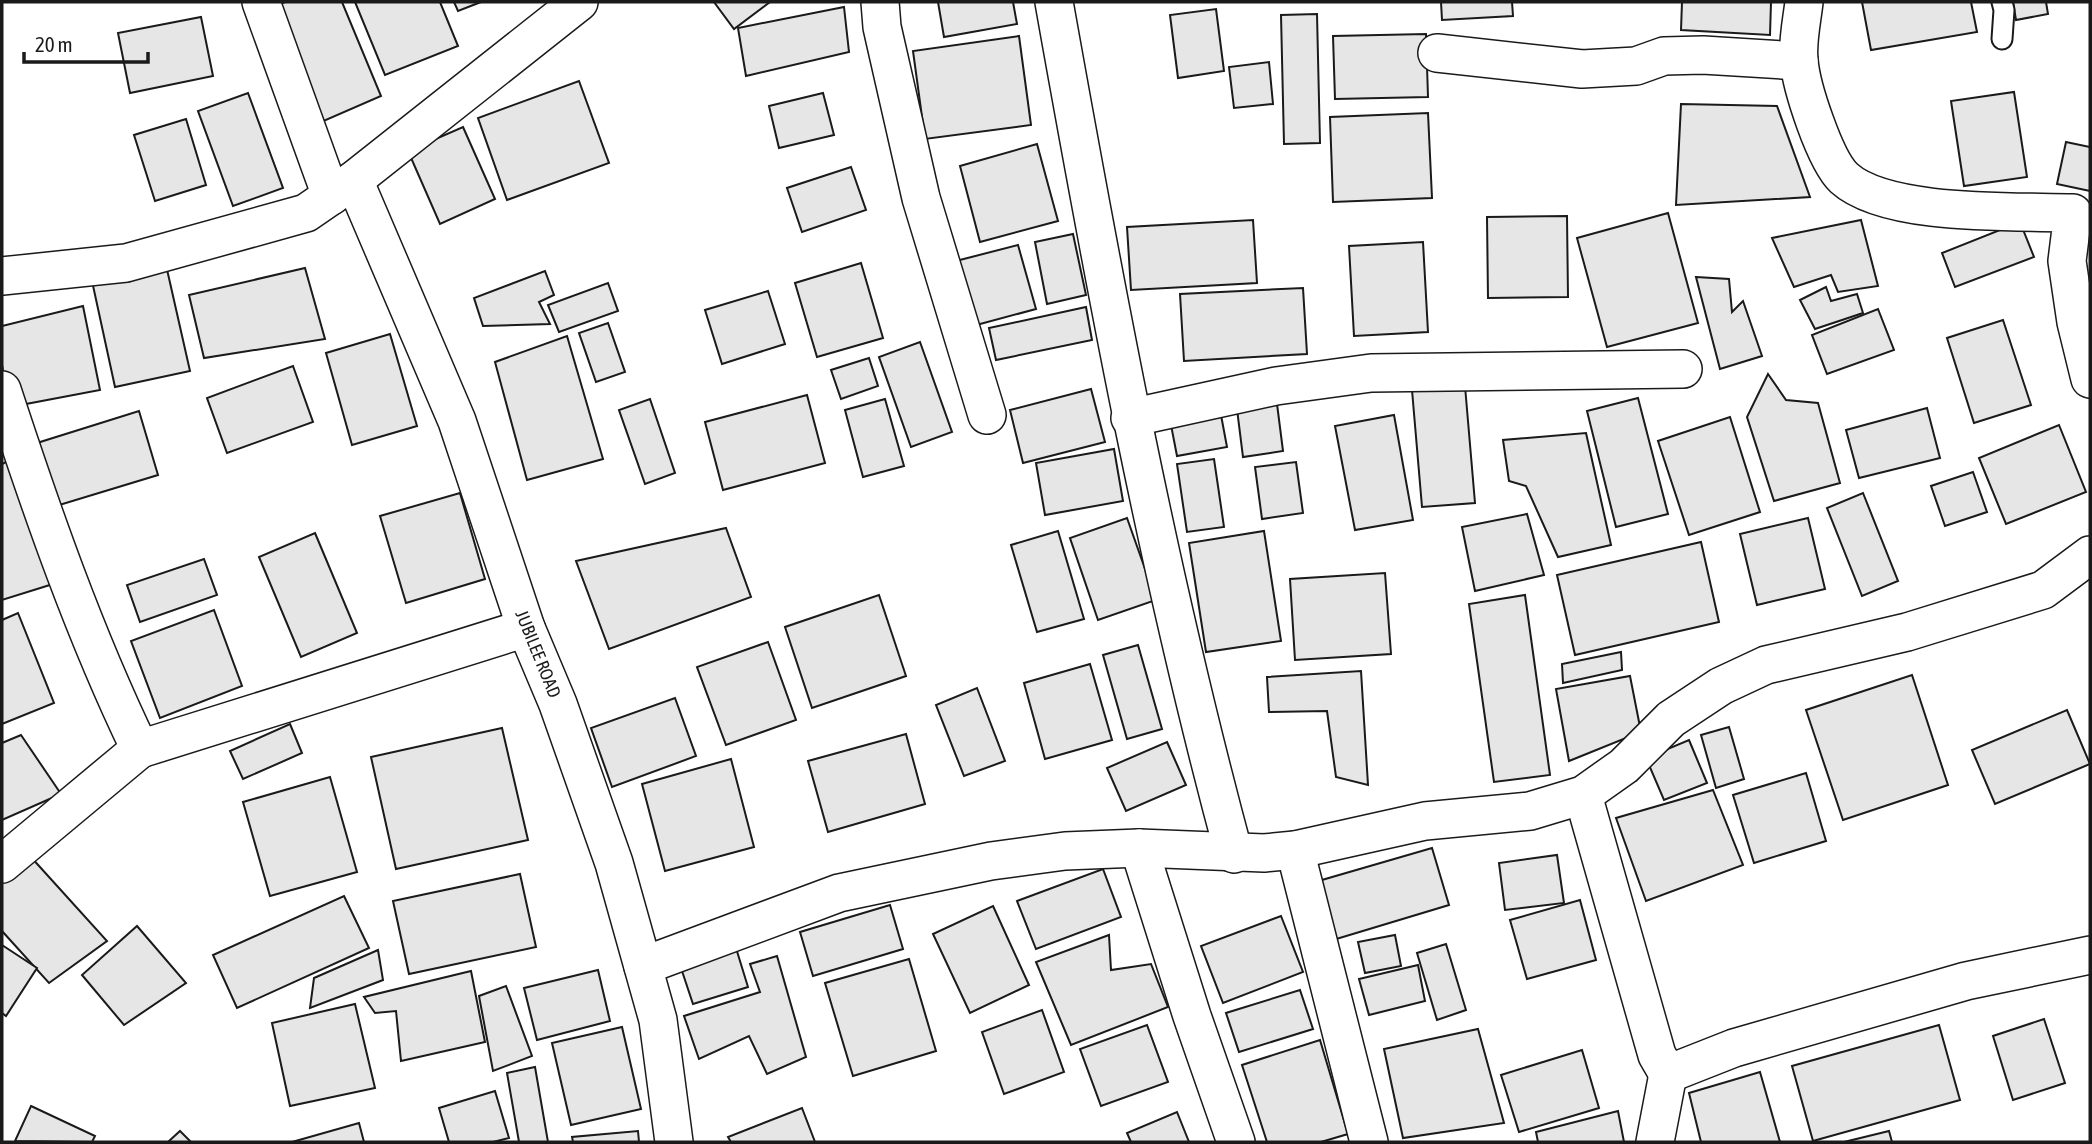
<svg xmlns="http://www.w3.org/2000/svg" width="2092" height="1144" font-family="'Asap Condensed',sans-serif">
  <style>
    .building { fill: #e6e6e6; stroke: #1a1a1a; stroke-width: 2 }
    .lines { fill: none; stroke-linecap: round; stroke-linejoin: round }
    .lane-casing { stroke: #1a1a1a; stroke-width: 23 }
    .street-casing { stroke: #1a1a1a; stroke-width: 40 }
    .lane { stroke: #fff; stroke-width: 19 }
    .street { stroke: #fff; stroke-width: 37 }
    .labels { text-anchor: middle; stroke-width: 5; stroke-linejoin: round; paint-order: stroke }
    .street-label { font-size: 18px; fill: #1a1a1a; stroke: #fff }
  </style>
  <rect width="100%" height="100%" fill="#fff"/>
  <g class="building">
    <path d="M285 2H342L381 96 319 123 271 8Z"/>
    <path d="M355 2H440L458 46 385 75Z"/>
    <path d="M454 2H481L458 11Z"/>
    <path d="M714 2H770L734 29Z"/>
    <path d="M938 2H1013L1017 24 944 37Z"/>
    <path d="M1441 2H1512L1513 16 1442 20Z"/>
    <path d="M1682 2H1771L1770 35 1681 30Z"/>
    <path d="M1862 2H1971L1977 32 1871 50Z"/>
    <path d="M2013 2H2046L2048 14 2016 20Z"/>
    <path d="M844 7 849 52 746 76 738 28Z"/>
    <path d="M1216 9 1224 71 1178 78 1170 15Z"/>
    <path d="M1317 14 1320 143 1284 144 1281 15Z"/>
    <path d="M201 17 213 76 130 93 118 33Z"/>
    <path d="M1426 34 1428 97 1335 99 1333 36Z"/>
    <path d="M1019 36 1031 125 925 139 913 51Z"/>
    <path d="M1269 62 1273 104 1234 108 1229 67Z"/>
    <path d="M579 81 609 163 507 200 478 118Z"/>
    <path d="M2014 92 2027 177 1964 186 1951 101Z"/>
    <path d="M248 93 283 188 233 206 198 111Z"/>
    <path d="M823 93 834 135 779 148 769 106Z"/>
    <path d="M1681 104 1777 106 1810 197 1676 205Z"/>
    <path d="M1428 113 1432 198 1333 202 1330 117Z"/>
    <path d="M186 119 206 185 155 201 134 135Z"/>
    <path d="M463 127 495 199 440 224 408 151Z"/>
    <path d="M2066 142 2090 147V191L2057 184Z"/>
    <path d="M1037 144 1058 221 980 242 960 166Z"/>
    <path d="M851 167 866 210 802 232 787 188Z"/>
    <path d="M1668 213 1698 323 1607 347 1577 238Z"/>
    <path d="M1567 216 1568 297 1488 298 1487 217Z"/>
    <path d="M1253 220 1257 283 1131 290 1127 227Z"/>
    <path d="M1861 220 1878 286 1838 292 1831 275 1794 287 1772 238Z"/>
    <path d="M2020 222 2034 257 1955 287 1942 253Z"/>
    <path d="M1073 234 1086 295 1047 304 1035 242Z"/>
    <path d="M1423 242 1428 332 1354 336 1349 246Z"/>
    <path d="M1018 245 1036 309 969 327 952 262Z"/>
    <path d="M861 263 883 338 817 357 795 283Z"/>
    <path d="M166 265 190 371 115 387 92 281Z"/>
    <path d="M305 268 325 339 204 358 189 295Z"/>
    <path d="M545 271 554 295 539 302 550 324 483 326 474 298Z"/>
    <path d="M1696 277 1729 279 1732 312 1743 301 1762 356 1720 369Z"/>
    <path d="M608 283 618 311 559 332 548 305Z"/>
    <path d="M1826 287 1831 301 1857 294 1863 313 1815 329 1800 300Z"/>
    <path d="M1303 288 1307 354 1184 361 1180 294Z"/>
    <path d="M768 291 785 344 722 364 705 310Z"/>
    <path d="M83 306 100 390 10 407 2 365V326Z"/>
    <path d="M1086 307 1092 340 996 360 989 328Z"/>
    <path d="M1878 309 1894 350 1827 374 1812 335Z"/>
    <path d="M2003 320 2031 405 1974 423 1947 338Z"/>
    <path d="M608 323 625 372 596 382 579 333Z"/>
    <path d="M390 334 417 426 352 445 326 353Z"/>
    <path d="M567 336 603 459 527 480 495 362Z"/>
    <path d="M920 342 952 432 911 447 879 357Z"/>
    <path d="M869 358 878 386 841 399 831 370Z"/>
    <path d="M293 366 313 422 227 453 207 398Z"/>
    <path d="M1768 374 1786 400 1818 403 1840 483 1774 501 1747 417Z"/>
    <path d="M1465 386 1475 503 1422 507 1412 390Z"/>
    <path d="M1091 389 1105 442 1023 463 1010 410Z"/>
    <path d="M807 395 825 463 723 490 705 422Z"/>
    <path d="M1276 396 1283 451 1243 457 1236 401Z"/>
    <path d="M1638 398 1668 514 1616 527 1587 411Z"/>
    <path d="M650 399 675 473 645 484 619 410Z"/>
    <path d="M885 399 904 466 863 477 845 410Z"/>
    <path d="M1927 408 1940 458 1859 478 1846 430Z"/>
    <path d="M139 411 158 475 56 506 37 443Z"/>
    <path d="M1221 415 1227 447 1177 456 1171 425Z"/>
    <path d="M1394 415 1413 520 1355 530 1335 426Z"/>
    <path d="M1730 417 1760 512 1689 535 1658 441Z"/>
    <path d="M2059 425 2086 492 2006 524 1979 458Z"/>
    <path d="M1586 433 1611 545 1558 557 1526 486 1509 481 1503 440Z"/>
    <path d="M1114 449 1123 501 1045 515 1036 463Z"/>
    <path d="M17 456 53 584 2 600V464Z"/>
    <path d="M1214 459 1224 527 1187 532 1177 464Z"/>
    <path d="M1296 462 1303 513 1262 519 1255 467Z"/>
    <path d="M1973 472 1987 512 1945 526 1931 486Z"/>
    <path d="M460 493 485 579 406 603 380 516Z"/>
    <path d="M1863 493 1898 581 1862 596 1827 508Z"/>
    <path d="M1527 514 1544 575 1475 591 1462 527Z"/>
    <path d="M1127 518 1156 600 1098 620 1070 538Z"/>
    <path d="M1808 518 1825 589 1757 605 1740 534Z"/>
    <path d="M726 528 751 597 609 649 576 561Z"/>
    <path d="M1058 531 1084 619 1037 632 1011 545Z"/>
    <path d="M1264 531 1281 641 1206 652 1189 543Z"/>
    <path d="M315 533 357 633 301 657 259 557Z"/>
    <path d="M1701 542 1719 622 1575 655 1557 575Z"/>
    <path d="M204 559 217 595 140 622 127 585Z"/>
    <path d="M1385 573 1391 654 1295 660 1290 579Z"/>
    <path d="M879 595 906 676 812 708 785 627Z"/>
    <path d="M1525 595 1550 775 1494 782 1469 604Z"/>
    <path d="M214 610 242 686 160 718 131 641Z"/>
    <path d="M18 613 54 703 2 724V620Z"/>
    <path d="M768 642 796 720 726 745 697 667Z"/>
    <path d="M1138 645 1162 729 1127 739 1103 655Z"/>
    <path d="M1621 652 1622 670 1563 683 1562 664Z"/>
    <path d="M1090 664 1112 740 1045 759 1024 683Z"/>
    <path d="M1361 671 1368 785 1336 777 1327 711 1269 712 1267 677Z"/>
    <path d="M1912 675 1948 785 1843 820 1806 710Z"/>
    <path d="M1630 676 1641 732 1569 761 1556 689Z"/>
    <path d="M977 688 1005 761 964 776 936 705Z"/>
    <path d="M675 698 696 756 612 787 591 728Z"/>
    <path d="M2067 710 2090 764 1995 804 1972 750Z"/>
    <path d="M290 724 302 753 243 779 230 751Z"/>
    <path d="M1729 727 1744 779 1716 788 1701 735Z"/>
    <path d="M502 728 528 840 396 869 371 757Z"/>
    <path d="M906 734 925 804 828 832 808 761Z"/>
    <path d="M21 735 61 794 2 820V743Z"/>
    <path d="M1689 740 1707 783 1664 800 1646 758Z"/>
    <path d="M1167 742 1186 785 1126 811 1107 768Z"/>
    <path d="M731 759 754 847 665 871 642 784Z"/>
    <path d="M1806 773 1826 841 1754 863 1733 795Z"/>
    <path d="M330 777 357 872 270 896 243 802Z"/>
    <path d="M1713 790 1743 865 1646 901 1616 818Z"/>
    <path d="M1432 848 1449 905 1333 940 1315 882Z"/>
    <path d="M1557 855 1564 903 1505 910 1499 863Z"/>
    <path d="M30 856 107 941 49 983 2 931V879Z"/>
    <path d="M1103 869 1121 917 1036 949 1017 901Z"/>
    <path d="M520 874 536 947 409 974 393 901Z"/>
    <path d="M344 896 369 948 237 1008 213 955Z"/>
    <path d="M1580 900 1596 960 1527 979 1510 920Z"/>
    <path d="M890 905 903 949 813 976 800 932Z"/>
    <path d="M993 906 1029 985 970 1013 933 934Z"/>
    <path d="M1281 916 1303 972 1223 1003 1201 946Z"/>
    <path d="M137 926 186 983 124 1025 82 975Z"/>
    <path d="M1109 935 1111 970 1151 964 1168 1007 1071 1045 1036 962Z"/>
    <path d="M1395 935 1401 966 1365 973 1358 942Z"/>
    <path d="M1446 944 1466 1010 1437 1020 1417 953Z"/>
    <path d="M2 945 37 968 6 1016 2 1013Z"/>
    <path d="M736 948 748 987 693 1004 680 965Z"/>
    <path d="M378 950 383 980 310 1008 314 978Z"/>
    <path d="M777 956 806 1057 767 1074 749 1036 699 1059 684 1016 760 992 750 964Z"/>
    <path d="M909 959 936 1051 853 1076 825 983Z"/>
    <path d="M1418 965 1425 1001 1369 1015 1359 979Z"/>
    <path d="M598 970 610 1021 537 1040 524 988Z"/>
    <path d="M471 971 485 1042 401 1061 396 1011 375 1013 364 997Z"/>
    <path d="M506 986 532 1056 493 1071 479 996Z"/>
    <path d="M1300 990 1313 1029 1239 1052 1226 1013Z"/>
    <path d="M355 1004 375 1088 290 1106 272 1023Z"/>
    <path d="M1042 1010 1064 1072 1004 1094 982 1032Z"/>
    <path d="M2044 1019 2065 1083 2013 1100 1993 1036Z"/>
    <path d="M1147 1025 1168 1082 1101 1106 1080 1049Z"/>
    <path d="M1939 1025 1960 1100 1813 1141 1792 1066Z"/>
    <path d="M622 1027 641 1109 571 1125 552 1043Z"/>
    <path d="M1478 1029 1504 1123 1403 1138 1384 1049Z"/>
    <path d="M1320 1040 1348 1134 1321 1142H1267L1242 1065Z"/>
    <path d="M1582 1050 1599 1108 1519 1132 1501 1075Z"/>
    <path d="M535 1067 548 1142H519L507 1073Z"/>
    <path d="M1760 1072 1780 1142H1701L1689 1093Z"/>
    <path d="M495 1091 509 1138 493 1142H449L439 1108Z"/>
    <path d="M31 1106 95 1136 92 1142 15 1141Z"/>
    <path d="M802 1108 815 1142H731L728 1137Z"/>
    <path d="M1618 1111 1624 1142H1538L1536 1132Z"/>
    <path d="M1177 1112 1189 1142H1131L1127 1133Z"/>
    <path d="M359 1123 364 1142H292Z"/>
    <path d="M180 1131 191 1142H168Z"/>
    <path d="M638 1131 639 1142H573L572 1137Z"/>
    <path d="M1889 1131 1892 1142H1844Z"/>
  </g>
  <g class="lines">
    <g class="lane-casing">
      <path id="lane" d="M2002 2 2004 10 2002 39"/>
    </g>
    <g class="street-casing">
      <g id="street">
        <path d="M261 2 331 196"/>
        <path d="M880 2 882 27 921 198 987 415"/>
        <path d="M1054 2C1105 288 1158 573 1234 854"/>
        <path d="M1804 2C1802 20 1797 42 1799 60 1801 87 1825 160 1844 178 1887 217 2017 211 2073 213L2067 261 2076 322 2090 379"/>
        <path d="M1437 53 1582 69 1636 66 1664 56 1703 55 1799 61"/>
        <path d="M354 180 457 421 526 628 558 704 614 863 658 1020 674 1142"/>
        <path d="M2 276 126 263 306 213 354 180 579 2"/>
        <path d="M2 390C42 512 84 633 140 749L2 864"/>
        <path d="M1130 418 1276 386 1371 373 1683 369"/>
        <path d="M140 749 526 628"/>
        <path d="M1583 795 1657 1055 1668 1074 1734 1048 1966 981 2090 955"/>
        <path d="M1139 848 1192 1016 1236 1142"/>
        <path d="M1295 850 1369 1142"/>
        <path d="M643 966 839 893 991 861 1065 851 1139 848 1264 853 1295 850 1425 821 1530 811 1583 795 1624 766 1671 719 1721 686 1766 665 1907 632 2043 590 2090 555"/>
        <path d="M1655 1142 1668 1074"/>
      </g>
    </g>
    <use href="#lane" class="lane"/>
    <use href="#street" class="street"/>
  </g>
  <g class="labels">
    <g class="street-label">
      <text transform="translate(538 654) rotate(68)" y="6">JUBILEE ROAD</text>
    </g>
  </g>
  <rect width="2092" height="1144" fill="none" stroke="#1a1a1a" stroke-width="7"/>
  <path d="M24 52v10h124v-10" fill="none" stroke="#1a1a1a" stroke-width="3.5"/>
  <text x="35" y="52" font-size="21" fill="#1a1a1a" stroke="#ffffff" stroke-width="5" paint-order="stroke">20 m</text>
</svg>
